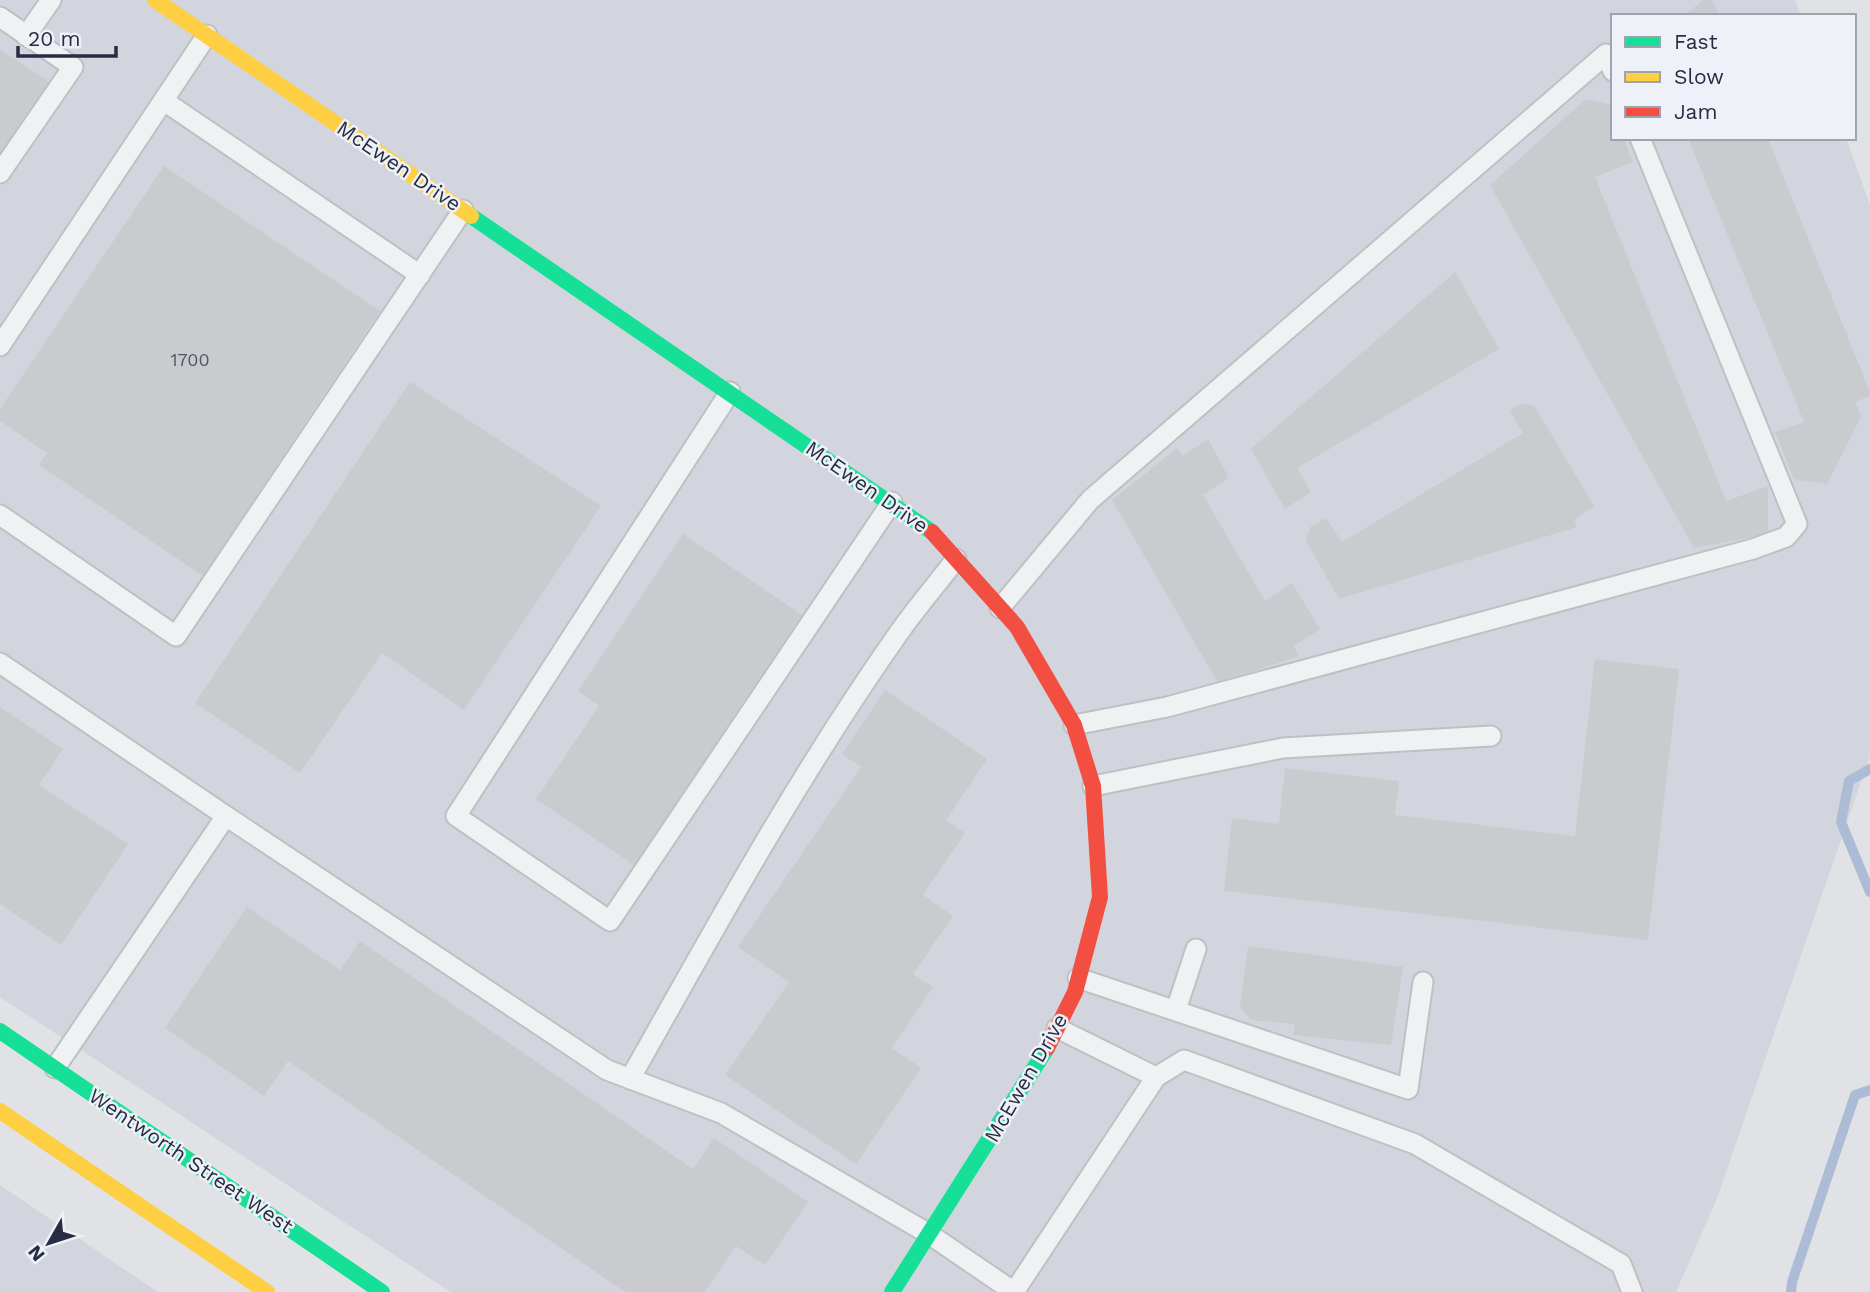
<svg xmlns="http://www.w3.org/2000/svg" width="1870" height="1292" font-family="'Work Sans',sans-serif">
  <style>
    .built { fill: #d2d5dd }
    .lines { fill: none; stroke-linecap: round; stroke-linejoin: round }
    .stream { stroke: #acbcd4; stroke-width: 10 }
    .building { fill: #c9cbcf }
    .lane-casing { stroke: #bfc0c4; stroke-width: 23 }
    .lane { stroke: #f0f1f3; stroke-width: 19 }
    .fast { stroke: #16e098; stroke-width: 16 }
    .slow { stroke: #ffcf43; stroke-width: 16 }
    .jam { stroke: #f24e42; stroke-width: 16 }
    .labels { text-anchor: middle; stroke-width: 5; stroke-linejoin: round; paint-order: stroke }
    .number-label { font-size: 18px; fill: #505566 }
    .street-label { font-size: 21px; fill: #262d42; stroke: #eef1f7 }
  </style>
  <rect width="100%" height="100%" fill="#e1e2e6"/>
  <g class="built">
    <path d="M0 0H1795L1801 16H1613V138H1846L1870 205V756L1716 1201 1676 1292H451L0 997Z"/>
    <path d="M0 1185 158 1292H0Z"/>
  </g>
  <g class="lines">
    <g class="stream">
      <path d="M1870 769 1849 781 1841 822 1870 892"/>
      <path d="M1791 1292 1792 1282 1855 1095 1870 1090"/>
    </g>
  </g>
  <g class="building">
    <path d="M1703 0H1710L1714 4 1719 16H1684Z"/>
    <path d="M0 49 55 86 0 168Z"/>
    <path d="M1586 99 1613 105V138H1624L1633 162 1595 177 1726 501 1768 486V534L1694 548 1490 185Z"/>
    <path d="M1688 138H1768L1870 392V396L1855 402 1861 417 1827 484 1794 479 1775 432 1804 422Z"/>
    <path d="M164 166 380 311 203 576 39 465 47 453 0 421V409Z"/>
    <path d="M1455 272 1499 349 1297 468 1311 492 1285 509 1251 449Z"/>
    <path d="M410 382 601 506 464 710 382 653 300 773 195 703Z"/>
    <path d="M1520 404 1534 405 1594 506 1574 520 1577 527 1339 599 1306 541 1310 527 1326 518 1342 542 1523 433 1510 411Z"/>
    <path d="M1208 439 1229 478 1203 495 1265 601 1292 583 1320 629 1294 646 1299 656 1218 683 1112 500 1177 448 1183 456Z"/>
    <path d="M683 534 802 615 634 865 536 799 599 706 578 691Z"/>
    <path d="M1595 659 1679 669 1648 940 1224 891 1232 818 1279 824 1285 768 1399 781 1395 815 1575 836Z"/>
    <path d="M885 690 987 759 946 820 965 833 923 895 953 916 913 974 933 987 892 1048 921 1068 856 1164 725 1075 789 982 738 947 861 767 842 754Z"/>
    <path d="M0 707 63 749 39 785 128 844 61 945 0 904Z"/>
    <path d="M247 907 340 970 360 941 693 1169 714 1138 808 1202 765 1265 736 1246 705 1292H625L288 1061 264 1096 165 1028Z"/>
    <path d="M1248 946 1403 967 1391 1045 1293 1035 1295 1024 1251 1020 1240 1007Z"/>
  </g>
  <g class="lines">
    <g class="lane-casing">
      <g id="lane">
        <path d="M0 17 73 67 0 173"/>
        <path d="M26 36 51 0"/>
        <path d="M164 101 420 275"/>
        <path d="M0 346 207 35"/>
        <path d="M730 392 456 816 610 921 892 502"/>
        <path d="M0 515 176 636 463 210"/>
        <path d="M1000 608 1090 500 1606 54 1613 71"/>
        <path d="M0 663 226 816"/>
        <path d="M1074 725 1167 707 1753 549 1786 537 1797 524 1640 138"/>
        <path d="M1093 786 1283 748 1491 736"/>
        <path d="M1078 978 1408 1089 1423 982"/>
        <path d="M1176 1010 1196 949"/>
        <path d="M1057 1028 1156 1077"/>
        <path d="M55 1068 226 816 607 1070 721 1113 929 1234 1014 1292 1156 1077 1184 1060 1415 1144 1621 1264 1632 1292"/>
        <path d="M630 1079C715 928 798 776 898 634 916 608 937 584 956 559"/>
      </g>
    </g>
    <use href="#lane" class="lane"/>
    <g class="fast">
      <path d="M471 216 932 532"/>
      <path d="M0 1031 382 1292"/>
      <path d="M892 1292 1047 1048"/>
    </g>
    <g class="slow">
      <path d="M155 0 471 216"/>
      <path d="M0 1111 267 1292"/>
    </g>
    <path class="jam" d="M932 532 1017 627 1074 725 1093 786 1100 897 1075 992 1047 1048"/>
  </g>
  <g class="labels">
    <g class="number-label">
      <text x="190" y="366">1700</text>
    </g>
    <g class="street-label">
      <text transform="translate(399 166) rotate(34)" y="7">McEwen Drive</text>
      <text transform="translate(867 487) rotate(35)" y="7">McEwen Drive</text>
      <text transform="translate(1026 1078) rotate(-60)" y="7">McEwen Drive</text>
      <text transform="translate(191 1161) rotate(34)" y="7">Wentworth Street West</text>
    </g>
  </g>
  <rect x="1611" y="14" width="245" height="126" fill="#eef1f7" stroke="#9ea3af" stroke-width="2"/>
  <rect x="1625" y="37" width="35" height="10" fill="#16e098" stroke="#9ea3af" stroke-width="2"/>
  <text x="1674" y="49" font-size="21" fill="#262d42">Fast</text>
  <rect x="1625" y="72" width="35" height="10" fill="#ffcf43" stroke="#9ea3af" stroke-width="2"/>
  <text x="1674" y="84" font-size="21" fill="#262d42">Slow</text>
  <rect x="1625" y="107" width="35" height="10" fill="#f24e42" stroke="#9ea3af" stroke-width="2"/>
  <text x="1674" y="119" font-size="21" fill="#262d42">Jam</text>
  <g transform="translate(49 1243) rotate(231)" stroke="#eef1f7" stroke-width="5" paint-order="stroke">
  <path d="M0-5L12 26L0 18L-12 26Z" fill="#262d42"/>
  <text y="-10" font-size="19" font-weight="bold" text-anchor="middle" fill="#262d42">N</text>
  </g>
  <path d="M18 46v10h98v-10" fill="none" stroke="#262d42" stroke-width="3.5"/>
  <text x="28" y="46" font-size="21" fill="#262d42" stroke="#eef1f7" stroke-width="5" paint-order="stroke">20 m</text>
</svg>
